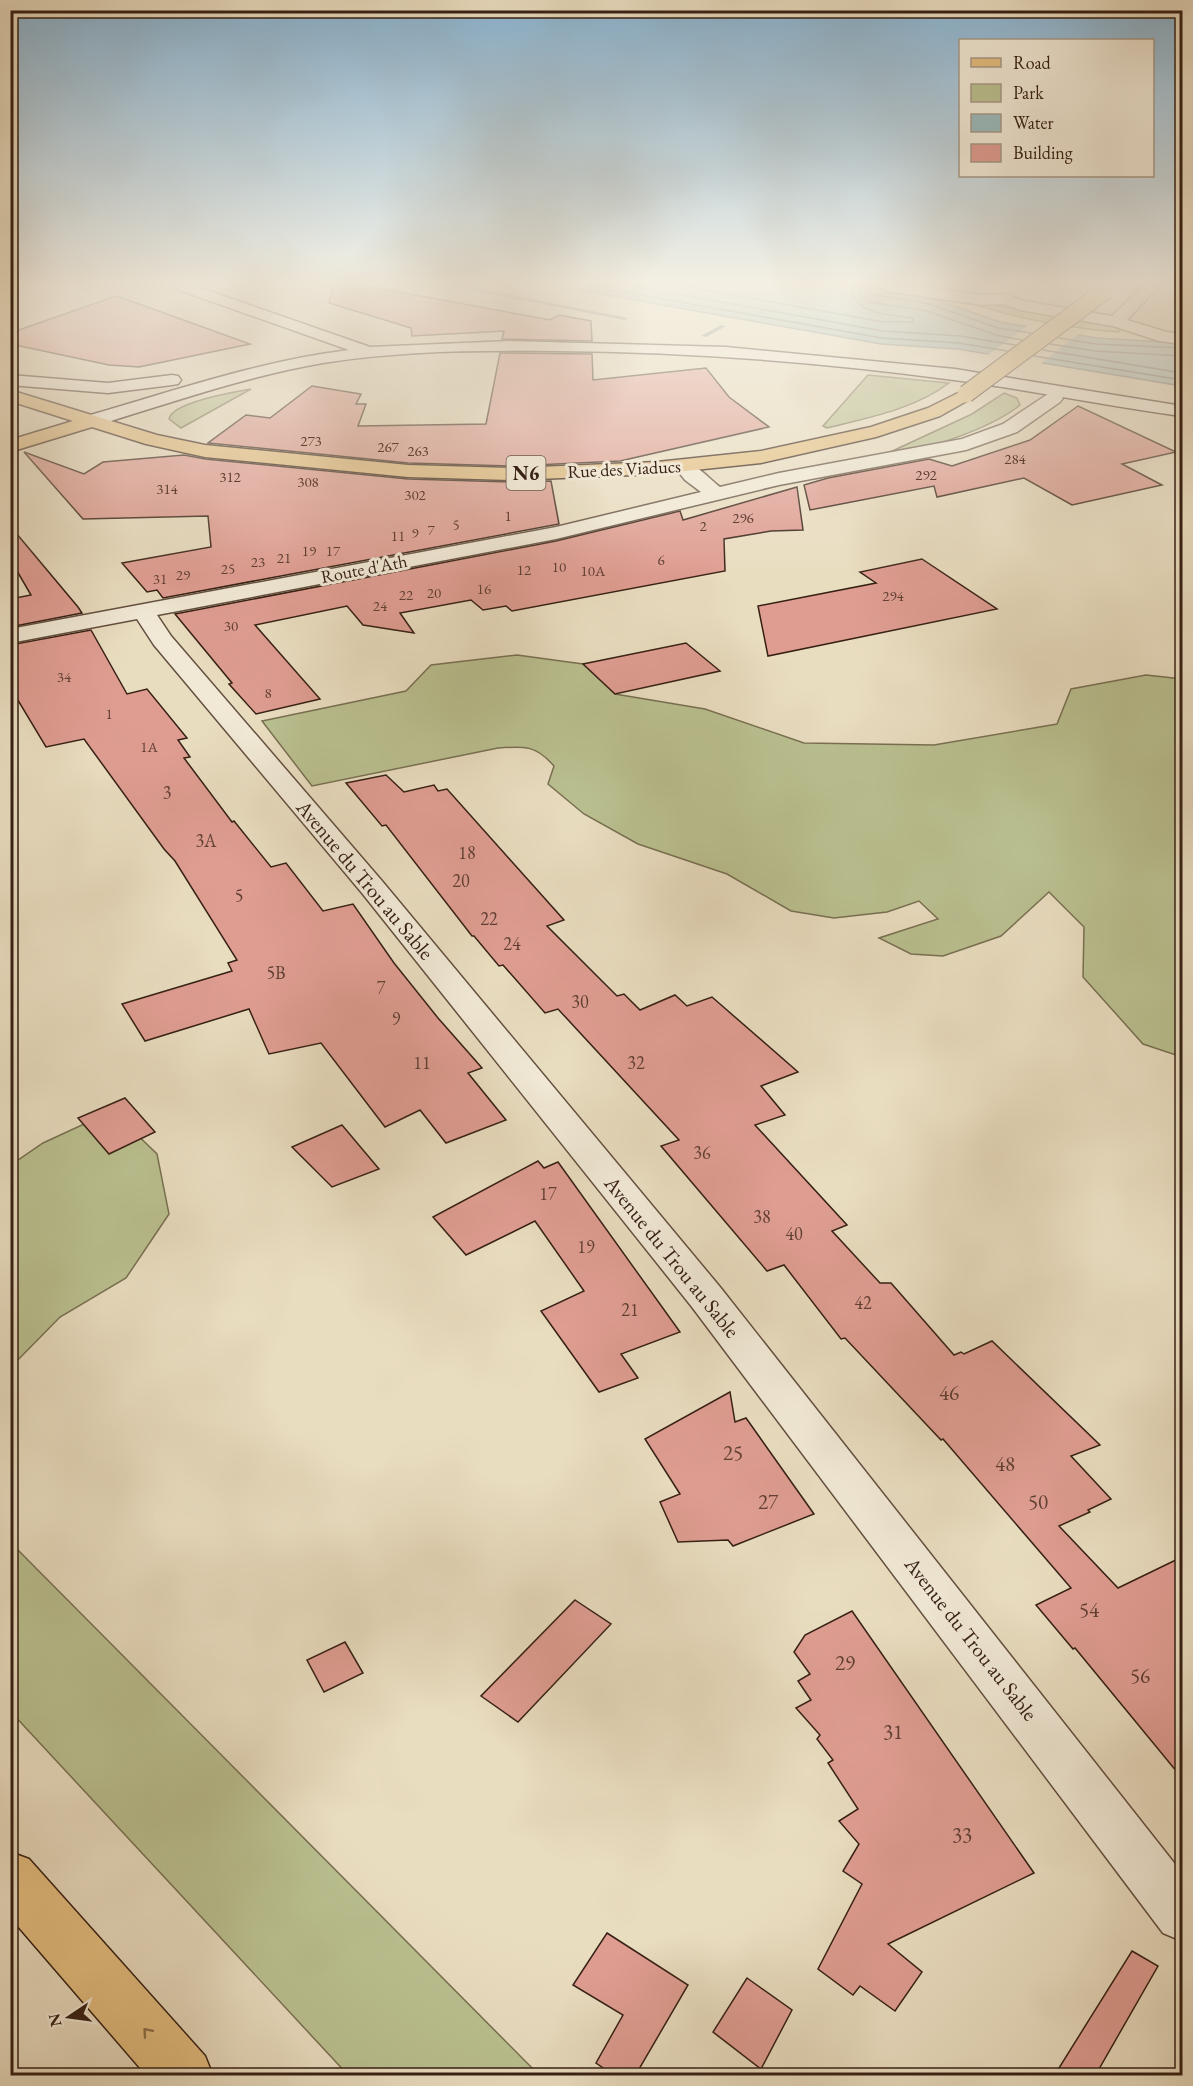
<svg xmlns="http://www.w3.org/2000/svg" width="1193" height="2086" font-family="'EB Garamond',serif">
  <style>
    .green { fill: #bac090; stroke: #787052; stroke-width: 1.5 }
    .water { fill: #9ababb; stroke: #727c78; stroke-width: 1.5 }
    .pier { fill: #e9ddc0 }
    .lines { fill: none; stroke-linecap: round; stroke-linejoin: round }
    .shore { stroke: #686d68; stroke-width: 1.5 }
    .stream { fill: #727c78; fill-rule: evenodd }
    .building { fill: #df9d92; stroke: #362014; stroke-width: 1.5 }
    .minor-casing { stroke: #634f3f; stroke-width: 3 }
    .secondary-casing { stroke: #362014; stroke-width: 3 }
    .primary-casing { stroke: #362014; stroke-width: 3 }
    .motorway-casing { stroke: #362014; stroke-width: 3 }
    .minor { fill: #f1e9d6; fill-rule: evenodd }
    .secondary { fill: #f1e9d6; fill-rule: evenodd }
    .primary { fill: #e4be80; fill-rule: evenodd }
    .motorway { fill: #e4be80; fill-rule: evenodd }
    .primary-bridge-casing { stroke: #362014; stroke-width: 19; stroke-linecap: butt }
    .primary-bridge { stroke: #e4be80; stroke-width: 17 }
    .oneway { stroke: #8d6f4a }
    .labels { text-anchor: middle; stroke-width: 6; stroke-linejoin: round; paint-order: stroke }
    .far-number-label { font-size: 15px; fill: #603f34 }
    .far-street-label { font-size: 18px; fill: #362014; stroke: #f1e9d6 }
    .number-label { font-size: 18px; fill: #603f34 }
    .shield { fill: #f1e9d6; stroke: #6e5c4e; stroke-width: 1.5 }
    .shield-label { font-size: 20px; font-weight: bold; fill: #362014 }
    .street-label { font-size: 21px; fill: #362014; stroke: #f1e9d6 }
    .near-number-label { font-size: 21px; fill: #603f34 }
  </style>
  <rect width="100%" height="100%" fill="#e9ddc0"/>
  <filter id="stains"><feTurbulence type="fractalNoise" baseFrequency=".00333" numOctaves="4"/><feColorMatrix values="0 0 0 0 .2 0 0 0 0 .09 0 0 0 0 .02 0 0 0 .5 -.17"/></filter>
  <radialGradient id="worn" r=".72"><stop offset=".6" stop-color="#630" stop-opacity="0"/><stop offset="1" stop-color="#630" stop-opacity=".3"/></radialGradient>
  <g class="green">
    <path d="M974 302 1118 326 1122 329 1118 332C1071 328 1022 320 976 305Z"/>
    <path d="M868 375 949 383C915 409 867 418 827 428L823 426Z"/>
    <path d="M251 389 181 428 169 419C172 402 235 392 251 389Z"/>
    <path d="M1004 393 1017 398 1020 405C988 431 915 453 873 460L972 414Z"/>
    <path d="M517 655 583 664 615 694 705 709 804 743 934 745 1057 724 1071 689 1146 675 1182 679V1057L1143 1044 1083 977 1084 927 1049 892 1001 936 943 956 911 954 879 938 938 919 919 901 887 912 834 918 791 911 727 874 638 844 584 814 548 784 554 766C536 745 524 746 498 748L312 786 262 721 406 691 431 665Z"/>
    <path d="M84 1124 128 1126 157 1154 169 1214 126 1278 60 1317 11 1367V1165L43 1143Z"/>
    <path d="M11 1543 539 2075H348L11 1712Z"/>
  </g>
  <path class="water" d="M556 286H854L931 298 1000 322 1097 338 1182 343V386L958 349 881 344Z"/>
  <path class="pier" d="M1030 324 1081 332 1038 366 985 357Z"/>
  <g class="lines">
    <g class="shore">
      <path d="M590 286 882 338 959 343 1007 351"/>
      <path d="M632 286 883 331 960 336 1015 345"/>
      <path d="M683 286 884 322H914L912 318C887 314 856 316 850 286"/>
      <path d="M859 286 861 295 869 302 927 311 996 335 1022 340"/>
      <path d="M866 286 867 291 871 294 929 304 998 328 1031 333"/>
      <path d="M1059 338 1096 344 1182 348"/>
      <path d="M1050 344 1095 351 1182 356"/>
      <path d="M1043 350 1182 373"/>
      <path d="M1034 356 1182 380"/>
    </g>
    <g class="stream">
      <path d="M451 286H463L628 318 625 320Z"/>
      <path d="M721 325 726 326 706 337 701 336Z"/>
    </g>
  </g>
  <g class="building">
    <path d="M333 286H366L550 320 559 315 591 321 592 341 502 339 504 331 412 336 411 328 329 303Z"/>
    <path d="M116 296 153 309 250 344 139 367 109 365 10 344V333Z"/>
    <path d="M500 353 592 354 593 380 706 368 729 397 769 427 620 461 514 466 408 463 208 443 246 415 270 418 312 386 361 394 356 404H366L358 426 486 424Z"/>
    <path d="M1078 406 1176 452 1122 464 1162 485 1072 505 1024 478 937 497 934 486 810 510 804 485 828 478 929 459 952 466 1030 440Z"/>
    <path d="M24 452 84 474 103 462 184 455 205 459 408 479 514 482 551 481 559 524 163 598 157 590 147 592 122 563 211 547 208 516 83 519Z"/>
    <path d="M797 487 803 530 771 531 724 539 725 571 512 611 506 606 483 610 471 600 400 613 414 633 363 625 347 606 255 625 320 699 256 714 229 684 232 683 175 614 556 541 680 511 683 520Z"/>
    <path d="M16 533 78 607 82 613 10 627V599L31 595 10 559V537Z"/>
    <path d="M922 559 997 609 768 656 758 606 876 583 860 572Z"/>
    <path d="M91 630 127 694 147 689 187 738 178 740 190 757 184 758 232 822 234 821 271 867 286 863 323 911 353 904 394 963 438 1018 482 1068 468 1073 506 1120 446 1143 420 1110 385 1127 321 1043 269 1054 249 1009 145 1041 122 1004 232 971 228 963 237 960 175 861 164 849 84 739 46 747 10 687V645Z"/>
    <path d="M686 643 720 671 615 694 583 664Z"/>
    <path d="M386 775 404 792 434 785 438 791 447 789 564 920 547 926 617 996 624 994 640 1010 675 995 687 1006 712 997 798 1072 761 1086 785 1115 755 1125 847 1225 832 1231 880 1283H891L954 1355 961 1352 964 1354 992 1341 1100 1445 1071 1456 1111 1499 1088 1510 1090 1512 1059 1526 1118 1588 1182 1557V1778L1075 1648 1073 1649 1036 1605 1071 1588 943 1439 941 1440 845 1338 841 1339 784 1265 767 1271 661 1146 679 1140 558 1009 545 1013 503 965 499 966 474 936H472L386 825 382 826 346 783Z"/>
    <path d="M125 1098 155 1132 109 1154 78 1118Z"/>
    <path d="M342 1125 379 1169 332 1187 292 1147Z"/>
    <path d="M538 1161 544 1168 558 1162 680 1332 621 1354 638 1378 599 1392 541 1311 584 1291 535 1221 466 1255 433 1217Z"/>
    <path d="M730 1392 735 1422 746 1418 814 1514 733 1546 728 1540 678 1542 660 1502 680 1494 645 1439Z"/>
    <path d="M575 1600 611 1624 518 1722 481 1696Z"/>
    <path d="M852 1611 1034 1873 888 1944 922 1972 895 2011 860 1986 853 1995 818 1969 862 1884 843 1871 859 1844 839 1821 858 1809 828 1763 833 1760 817 1739 820 1735 796 1708 811 1700 798 1681 810 1674 794 1652 805 1635Z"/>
    <path d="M345 1642 363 1673 324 1692 307 1660Z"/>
    <path d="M607 1933 688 1985 635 2076H615L596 2063 623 2015 573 1985Z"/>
    <path d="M1132 1951 1158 1966 1095 2076H1054Z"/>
    <path d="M747 1978 792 2010 761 2069 713 2032Z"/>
  </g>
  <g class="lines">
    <g class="minor-casing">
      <g id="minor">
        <path d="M878 286H916L982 295 1006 294 1024 301 1112 316 1143 286H1159L1127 320 1167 332 1182 334V344L1159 341 1113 326 1020 310 1004 304 982 305 886 291Z"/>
        <path d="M1054 393 1060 394 1063 398 1060 402 1017 432 966 450 779 485 556 539 157 615 171 636 382 881 720 1287 1182 1873V1941L1163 1933 692 1307 362 893 154 645 137 619 10 643V629L556 527 701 492 685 480 674 466 677 462C692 458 708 478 720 487L779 473 962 439 1003 424 1048 394Z"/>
      </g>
    </g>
    <g class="secondary-casing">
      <g id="secondary">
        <path d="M173 286H195L370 347 510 341 726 347 955 369 1182 406V416C1106 406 1031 390 954 380 822 362 688 352 554 351 477 350 399 351 323 363 247 376 174 402 101 424H87L85 420 87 416C174 391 259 361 349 350L176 289Z"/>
        <path d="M10 375 108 383 172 375 178 376 181 380 178 384 172 385 108 393 10 385Z"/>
      </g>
    </g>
    <g class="primary-casing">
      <path id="primary" d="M966 389 972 390 975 394 972 398 940 416 876 437 761 463 657 474 514 480 408 477 205 457 146 444 92 427 10 452V440L73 421 10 401V390L157 435 205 445 408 465 514 468 657 462 761 451 871 427 928 408Z"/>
    </g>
    <g class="motorway-casing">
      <path id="motorway" d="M10 1852 29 1859 205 2056 213 2076H147L10 1917Z"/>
    </g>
    <use href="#minor" class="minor"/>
    <use href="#secondary" class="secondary"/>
    <use href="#primary" class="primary"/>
    <use href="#motorway" class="motorway"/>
    <g class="primary-bridge-casing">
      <path id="primary-bridge" d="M966 394 1106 290"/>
    </g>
    <use href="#primary-bridge" class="primary-bridge"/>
  </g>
  <defs><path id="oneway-chevron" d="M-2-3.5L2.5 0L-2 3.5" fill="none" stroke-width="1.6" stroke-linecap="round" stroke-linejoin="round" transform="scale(1.5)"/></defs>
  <use class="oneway" href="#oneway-chevron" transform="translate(147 2032) rotate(-131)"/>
  <linearGradient id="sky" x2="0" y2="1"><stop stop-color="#89b6d6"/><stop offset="0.49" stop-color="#f5f0e3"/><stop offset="1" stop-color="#f5f0e3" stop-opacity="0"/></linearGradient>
  <rect width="1193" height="578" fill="url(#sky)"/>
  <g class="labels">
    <g class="far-number-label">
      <text x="311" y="446">273</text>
      <text x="388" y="452">267</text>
      <text x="418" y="456">263</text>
      <text x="1015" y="464">284</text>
      <text x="926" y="480">292</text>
      <text x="230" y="482">312</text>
      <text x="308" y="487">308</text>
      <text x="167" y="494">314</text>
      <text x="415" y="500">302</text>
      <text x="508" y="521">1</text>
      <text x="743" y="523">296</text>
      <text x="456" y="530">5</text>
      <text x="703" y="531">2</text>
      <text x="431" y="535">7</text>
      <text x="415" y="538">9</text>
      <text x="398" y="541">11</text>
      <text x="309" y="556">19</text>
      <text x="333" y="556">17</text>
      <text x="284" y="563">21</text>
      <text x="661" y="565">6</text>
      <text x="258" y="567">23</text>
      <text x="559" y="572">10</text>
      <text x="228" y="574">25</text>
      <text x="524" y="575">12</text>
      <text x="593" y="576">10A</text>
      <text x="183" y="580">29</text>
      <text x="160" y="584">31</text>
      <text x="484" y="594">16</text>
      <text x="434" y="598">20</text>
      <text x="406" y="600">22</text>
      <text x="893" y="601">294</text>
      <text x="380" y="611">24</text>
      <text x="231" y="631">30</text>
      <text x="64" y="682">34</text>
      <text x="268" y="698">8</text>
      <text x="109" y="719">1</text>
      <text x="149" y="752">1A</text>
    </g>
    <g class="far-street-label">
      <text transform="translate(624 469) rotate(-3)" y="6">Rue des Viaducs</text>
      <text transform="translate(364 569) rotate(-11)" y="6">Route d'Ath</text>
    </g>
    <g class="number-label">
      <text x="167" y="799">3</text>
      <text x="206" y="847">3A</text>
      <text x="467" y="859">18</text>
      <text x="461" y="887">20</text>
      <text x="239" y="902">5</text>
      <text x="489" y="925">22</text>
      <text x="512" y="950">24</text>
      <text x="276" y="979">5B</text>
      <text x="381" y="994">7</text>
      <text x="580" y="1008">30</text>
      <text x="396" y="1025">9</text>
      <text x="422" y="1069">11</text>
      <text x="636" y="1069">32</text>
      <text x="702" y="1159">36</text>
      <text x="548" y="1200">17</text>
      <text x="762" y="1223">38</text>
      <text x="794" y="1240">40</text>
      <text x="586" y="1253">19</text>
      <text x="863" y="1309">42</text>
      <text x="630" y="1316">21</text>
    </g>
    <rect class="shield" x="506.5" y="456" width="39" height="34" rx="4.5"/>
    <g class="shield-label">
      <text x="526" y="480">N6</text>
    </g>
    <g class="street-label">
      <text transform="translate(365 880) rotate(50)" y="7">Avenue du Trou au Sable</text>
      <text transform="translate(672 1257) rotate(51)" y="7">Avenue du Trou au Sable</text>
      <text transform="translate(971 1639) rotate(52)" y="7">Avenue du Trou au Sable</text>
    </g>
    <g class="near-number-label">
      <text x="949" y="1400">46</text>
      <text x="733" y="1460">25</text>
      <text x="1005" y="1471">48</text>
      <text x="768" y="1509">27</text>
      <text x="1038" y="1509">50</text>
      <text x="1089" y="1617">54</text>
      <text x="845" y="1670">29</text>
      <text x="1140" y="1683">56</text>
      <text x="893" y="1739">31</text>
      <text x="962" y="1842">33</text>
    </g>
  </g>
  <rect width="1193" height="2086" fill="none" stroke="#e9ddc0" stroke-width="36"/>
  <rect x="12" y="12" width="1169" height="2062" fill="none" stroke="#362014" stroke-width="3"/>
  <rect x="18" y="18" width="1157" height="2050" fill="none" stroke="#362014" stroke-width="1.5"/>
  <rect x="959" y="39" width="195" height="138" fill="#f1e9d6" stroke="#a69988" stroke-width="1.5"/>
  <rect x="971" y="58" width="30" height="9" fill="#e4be80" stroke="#a69988" stroke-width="1.5"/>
  <text x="1013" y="69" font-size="18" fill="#362014">Road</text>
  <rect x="971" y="84" width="30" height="18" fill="#bac090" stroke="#a69988" stroke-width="1.5"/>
  <text x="1013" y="99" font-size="18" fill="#362014">Park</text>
  <rect x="971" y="114" width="30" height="18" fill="#9ababb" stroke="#a69988" stroke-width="1.5"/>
  <text x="1013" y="129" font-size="18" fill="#362014">Water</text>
  <rect x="971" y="144" width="30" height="18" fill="#df9d92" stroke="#a69988" stroke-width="1.5"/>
  <text x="1013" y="159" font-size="18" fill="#362014">Building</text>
  <g transform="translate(69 2017) rotate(257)" stroke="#f1e9d6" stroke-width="4.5" paint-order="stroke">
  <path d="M0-4.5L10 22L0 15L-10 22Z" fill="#362014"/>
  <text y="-9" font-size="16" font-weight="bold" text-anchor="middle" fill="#362014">N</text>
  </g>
  <rect width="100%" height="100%" filter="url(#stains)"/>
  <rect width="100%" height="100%" fill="url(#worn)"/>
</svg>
